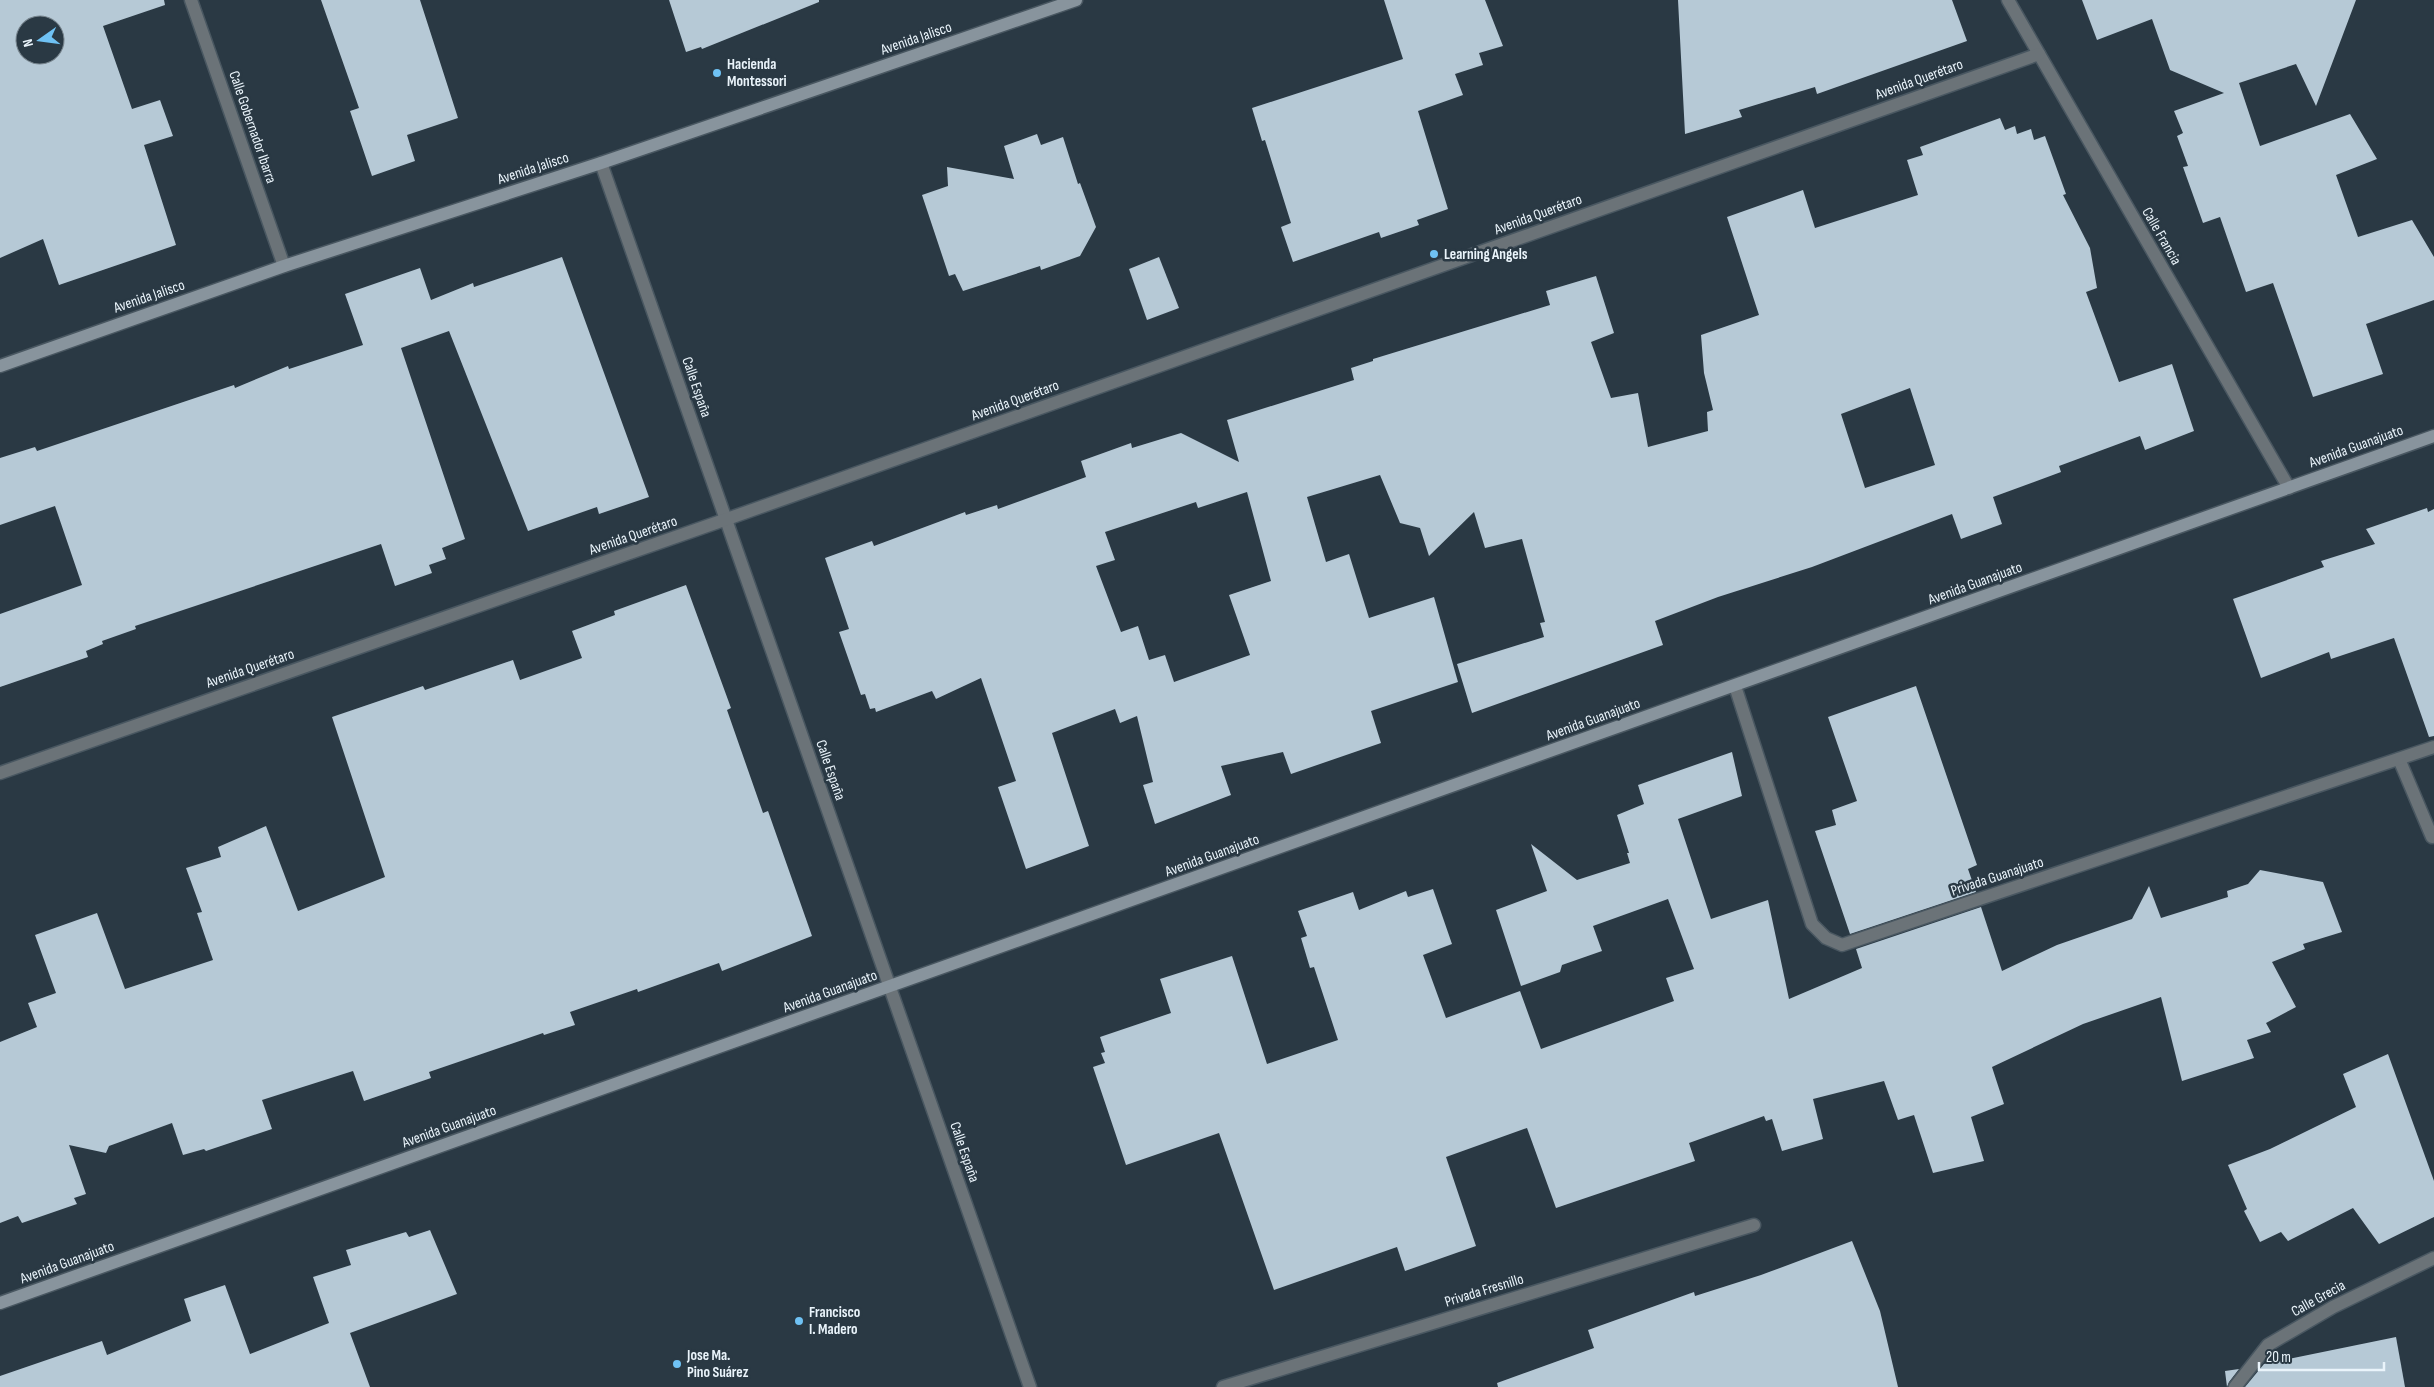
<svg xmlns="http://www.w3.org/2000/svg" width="2434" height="1387" font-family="'Sofia Sans Condensed',sans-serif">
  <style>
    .building { fill: #b6c9d6; fill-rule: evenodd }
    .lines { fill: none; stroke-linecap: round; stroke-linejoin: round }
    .lane-casing { stroke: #495761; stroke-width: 15 }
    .street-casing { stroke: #495761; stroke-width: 15 }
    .secondary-casing { stroke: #495761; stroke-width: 15 }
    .lane { stroke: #6b7378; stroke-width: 12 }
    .street { stroke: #6b7378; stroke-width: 12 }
    .secondary { stroke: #88949d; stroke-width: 12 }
    .poi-dot { fill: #6fc2f4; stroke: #2a3944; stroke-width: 2 }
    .labels { text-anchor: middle; stroke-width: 5; stroke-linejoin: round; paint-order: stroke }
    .street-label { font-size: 15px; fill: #eaf4fb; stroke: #2a3944 }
    .poi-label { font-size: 15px; font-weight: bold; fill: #eaf4fb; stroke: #2a3944; text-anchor: start }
  </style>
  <rect width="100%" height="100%" fill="#2a3944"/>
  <g class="building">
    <path d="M0 0H164L165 5 103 26 132 109 160 100 173 136 144 145 176 245 59 285 43 239 0 258ZM25 25H55V55H25Z"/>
    <path d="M321 0H420L458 118 407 135 415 161 372 176 350 111 359 108Z"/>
    <path d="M669 0H819V2L702 49 701 47 686 52Z"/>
    <path d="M1384 0H1485L1503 46 1479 53 1483 65 1455 74 1463 95 1418 111 1448 209 1417 220 1419 225 1381 238 1379 232 1293 262 1281 227 1291 223 1265 140 1262 141 1252 108 1403 59Z"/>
    <path d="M1678 0H1952L1967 41 1817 94 1815 87 1739 110 1742 117 1685 134Z"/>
    <path d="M2082 0H2356L2316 106 2296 64 2239 83 2260 146 2350 114 2377 159 2336 175 2358 237 2412 220 2434 257V300L2366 324 2383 374 2313 397 2273 283 2246 292 2220 217 2203 223 2183 167 2188 166 2177 136 2183 133 2174 111 2224 93 2170 70 2152 19 2097 40Z"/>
    <path d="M2000 118 2005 130 2015 126 2017 134 2031 129 2034 140 2045 136 2066 194 2063 195 2090 248 2097 288 2086 292 2119 382 2172 364 2194 431 2145 450 2140 436 2059 466 2061 472 1993 497 2002 524 1961 539 1952 514 1812 567 1718 597 1655 621 1663 645 1472 713 1457 664 1544 637 1540 623 1545 622 1522 539 1485 548 1474 512 1429 556 1420 528 1400 523 1380 475 1307 497 1326 562 1349 554 1369 618 1434 597 1458 682 1371 711 1381 743 1291 774 1283 752 1221 766 1231 795 1155 824 1143 785 1153 782 1137 716 1120 723 1115 709 1052 733 1089 846 1026 869 998 787 1016 781 981 678 936 699 932 691 876 712 875 708 870 709 865 694 861 695 839 632 849 629 825 558 872 541 874 546 965 512 966 515 997 505 998 509 1086 477 1081 461 1131 443 1132 448 1181 433 1239 462 1227 420 1354 380 1351 368 1373 361V359L1550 305 1546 291 1596 276 1614 333 1591 342 1611 398 1638 393 1648 447 1708 431 1707 412 1713 410 1704 373 1701 335 1759 315 1727 217 1803 190 1815 228 1918 195 1907 160 1923 155 1920 147ZM1910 388 1935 465 1865 488 1841 414ZM1247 492 1271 581 1229 595 1250 655 1174 682 1165 655 1149 660 1138 626 1121 632 1096 566 1115 560 1105 532 1196 502 1198 508Z"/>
    <path d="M1037 134 1041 145 1063 137 1078 184 1080 183 1096 227 1080 256 1041 270 1040 266 963 291 955 274 949 276 922 195 948 186 947 167 1014 179 1004 146Z"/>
    <path d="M562 257 649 497 599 514 597 507 528 531 449 331 401 348 465 539 442 548 446 559 429 565 432 573 395 586 381 544 135 626 136 629 102 641 103 644 86 651 88 657 0 687V614L82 585 55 506 0 525V458L35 447 37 451 234 385 235 388 288 366 289 369 363 345 345 294 420 268 431 300 473 283 474 287Z"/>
    <path d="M1159 257 1179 308 1147 320 1129 269Z"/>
    <path d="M2427 508 2428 512 2434 509V736L2429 737 2394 638 2331 659 2329 652 2261 678 2233 599 2324 567 2321 561 2375 544 2366 529Z"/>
    <path d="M686 585 731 708 727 710 763 813 768 811 812 936 722 971 719 963 638 992 637 989 570 1012 575 1025 544 1035 543 1033 429 1072 431 1078 364 1101 353 1071 262 1100 272 1129 206 1151 204 1149 183 1155 172 1123 109 1146 106 1153 69 1145 86 1194 74 1198 77 1204 22 1223 18 1216 0 1223V1042L37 1027 28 1003 56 993 35 935 97 913 125 989 213 960 197 913 202 912 186 868 221 857 218 847 266 826 298 911 385 877 332 717 423 686 425 690 513 660 520 680 582 658 572 631 615 615 614 611Z"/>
    <path d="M1916 686 1977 865 1968 869 1976 892 1850 934 1815 831 1836 825 1832 810 1857 801 1828 717Z"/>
    <path d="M1732 752 1742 796 1678 819 1711 919 1768 900 1789 999 1862 968 1856 949 1981 907 2002 971 2057 945 2132 919 2149 886 2161 918 2228 897 2227 891 2248 884 2260 870 2323 882 2342 932 2303 944 2305 949 2272 962 2296 1007 2266 1023 2271 1032 2247 1040 2254 1058 2182 1081 2161 997 2083 1024 1992 1067 2004 1104 1971 1117 1984 1161 1933 1173 1914 1115 1898 1120 1884 1081 1813 1099 1823 1139 1782 1151 1772 1119 1766 1121 1764 1116 1689 1143 1695 1161 1556 1208 1527 1128 1446 1157 1476 1246 1405 1271 1397 1247 1274 1290 1219 1133 1126 1165 1093 1067 1105 1063 1101 1053 1105 1052 1100 1037 1171 1013 1160 979 1232 956 1267 1064 1338 1040 1314 967 1310 968 1301 938 1307 936 1298 911 1353 892 1359 910 1406 891 1408 897 1433 889 1452 944 1423 955 1446 1018 1520 991 1541 1049 1674 1001 1666 978 1694 969 1668 899 1593 926 1602 951 1562 965 1560 972 1521 986 1496 910 1547 891 1531 844 1577 880 1630 863 1627 853H1629L1617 815 1644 804 1638 785Z"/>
    <path d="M2388 1054 2434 1181V1217L2379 1244 2353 1208 2288 1241 2281 1232 2260 1242 2244 1211 2247 1209 2228 1165 2270 1149 2356 1107 2343 1074Z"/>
    <path d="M430 1230 457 1294 350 1333 370 1387H0V1376L102 1341 107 1355 191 1321 184 1299 225 1285 250 1354 329 1323 313 1277 351 1265 346 1250 406 1232 409 1237Z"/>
    <path d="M1852 1241 1880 1311 1898 1387H1498L1497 1383 1594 1348 1588 1330 1694 1292 1695 1296 1761 1275Z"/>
    <path d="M2396 1337 2405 1387H2245L2264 1364Z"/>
    <path d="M2239 1369 2229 1382 2227 1387 2225 1371Z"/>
  </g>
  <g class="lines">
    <g class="lane-casing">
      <path id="lane" d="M2399 759 2432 837"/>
    </g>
    <g class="street-casing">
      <g id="street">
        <path d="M191 0 284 266"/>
        <path d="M2008 0 2289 488"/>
        <path d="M601 163 1030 1387"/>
        <path d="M1735 686 1812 924 1826 938 1842 945 2434 747"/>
        <path d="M0 773 727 519 2039 54"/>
        <path d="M1223 1387 1754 1225"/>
        <path d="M2235 1387 2268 1345 2333 1307 2434 1258"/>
      </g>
    </g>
    <g class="secondary-casing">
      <g id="secondary">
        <path d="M0 366 284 266 601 163 1076 0"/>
        <path d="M0 1303 2434 436"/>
      </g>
    </g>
    <use href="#lane" class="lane"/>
    <use href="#street" class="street"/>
    <use href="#secondary" class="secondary"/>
  </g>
  <g class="poi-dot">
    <circle cx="717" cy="73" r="5"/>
    <circle cx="1434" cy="254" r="5"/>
    <circle cx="799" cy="1321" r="5"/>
    <circle cx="677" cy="1364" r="5"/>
  </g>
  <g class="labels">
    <g class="street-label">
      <text transform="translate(916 38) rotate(-19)" y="5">Avenida Jalisco</text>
      <text transform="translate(1919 79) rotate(-20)" y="5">Avenida Querétaro</text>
      <text transform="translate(253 127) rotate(71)" y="5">Calle Gobernador Ibarra</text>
      <text transform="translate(533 168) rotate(-18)" y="5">Avenida Jalisco</text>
      <text transform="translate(1538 214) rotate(-20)" y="5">Avenida Querétaro</text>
      <text transform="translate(2162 236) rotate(60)" y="5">Calle Francia</text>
      <text transform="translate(149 296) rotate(-19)" y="5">Avenida Jalisco</text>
      <text transform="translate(697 387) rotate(71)" y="5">Calle España</text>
      <text transform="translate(1015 400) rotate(-20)" y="5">Avenida Querétaro</text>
      <text transform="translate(2356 446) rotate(-20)" y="5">Avenida Guanajuato</text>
      <text transform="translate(633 535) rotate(-19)" y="5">Avenida Querétaro</text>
      <text transform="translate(1975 583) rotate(-20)" y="5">Avenida Guanajuato</text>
      <text transform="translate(250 668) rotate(-19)" y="5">Avenida Querétaro</text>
      <text transform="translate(1593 719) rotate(-20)" y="5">Avenida Guanajuato</text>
      <text transform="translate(831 770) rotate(71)" y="5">Calle España</text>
      <text transform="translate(1212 855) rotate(-20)" y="5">Avenida Guanajuato</text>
      <text transform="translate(1997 876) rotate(-18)" y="5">Privada Guanajuato</text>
      <text transform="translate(830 991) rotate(-20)" y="5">Avenida Guanajuato</text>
      <text transform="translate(449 1126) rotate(-20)" y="5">Avenida Guanajuato</text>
      <text transform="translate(965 1152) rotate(71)" y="5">Calle España</text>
      <text transform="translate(67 1262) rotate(-20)" y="5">Avenida Guanajuato</text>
      <text transform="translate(1484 1290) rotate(-17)" y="5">Privada Fresnillo</text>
      <text transform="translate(2318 1298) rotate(-29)" y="5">Calle Grecia</text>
    </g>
    <g class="poi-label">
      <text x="727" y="69">Hacienda<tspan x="727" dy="17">Montessori</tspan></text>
      <text x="1444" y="259">Learning Angels</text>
      <text x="809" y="1317">Francisco<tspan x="809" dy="17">I. Madero</tspan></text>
      <text x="687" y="1360">Jose Ma.<tspan x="687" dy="17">Pino Suárez</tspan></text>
    </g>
  </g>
  <g transform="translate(40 40) rotate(256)"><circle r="24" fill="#2a3944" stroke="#77848d"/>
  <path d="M0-4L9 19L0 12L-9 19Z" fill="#6fc2f4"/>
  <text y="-8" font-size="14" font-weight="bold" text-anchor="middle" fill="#eaf4fb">N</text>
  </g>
  <path d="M2259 1362v8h125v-8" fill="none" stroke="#eaf4fb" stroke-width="2.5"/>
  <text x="2266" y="1362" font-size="15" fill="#eaf4fb" stroke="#2a3944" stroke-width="4" paint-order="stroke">20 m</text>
</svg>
